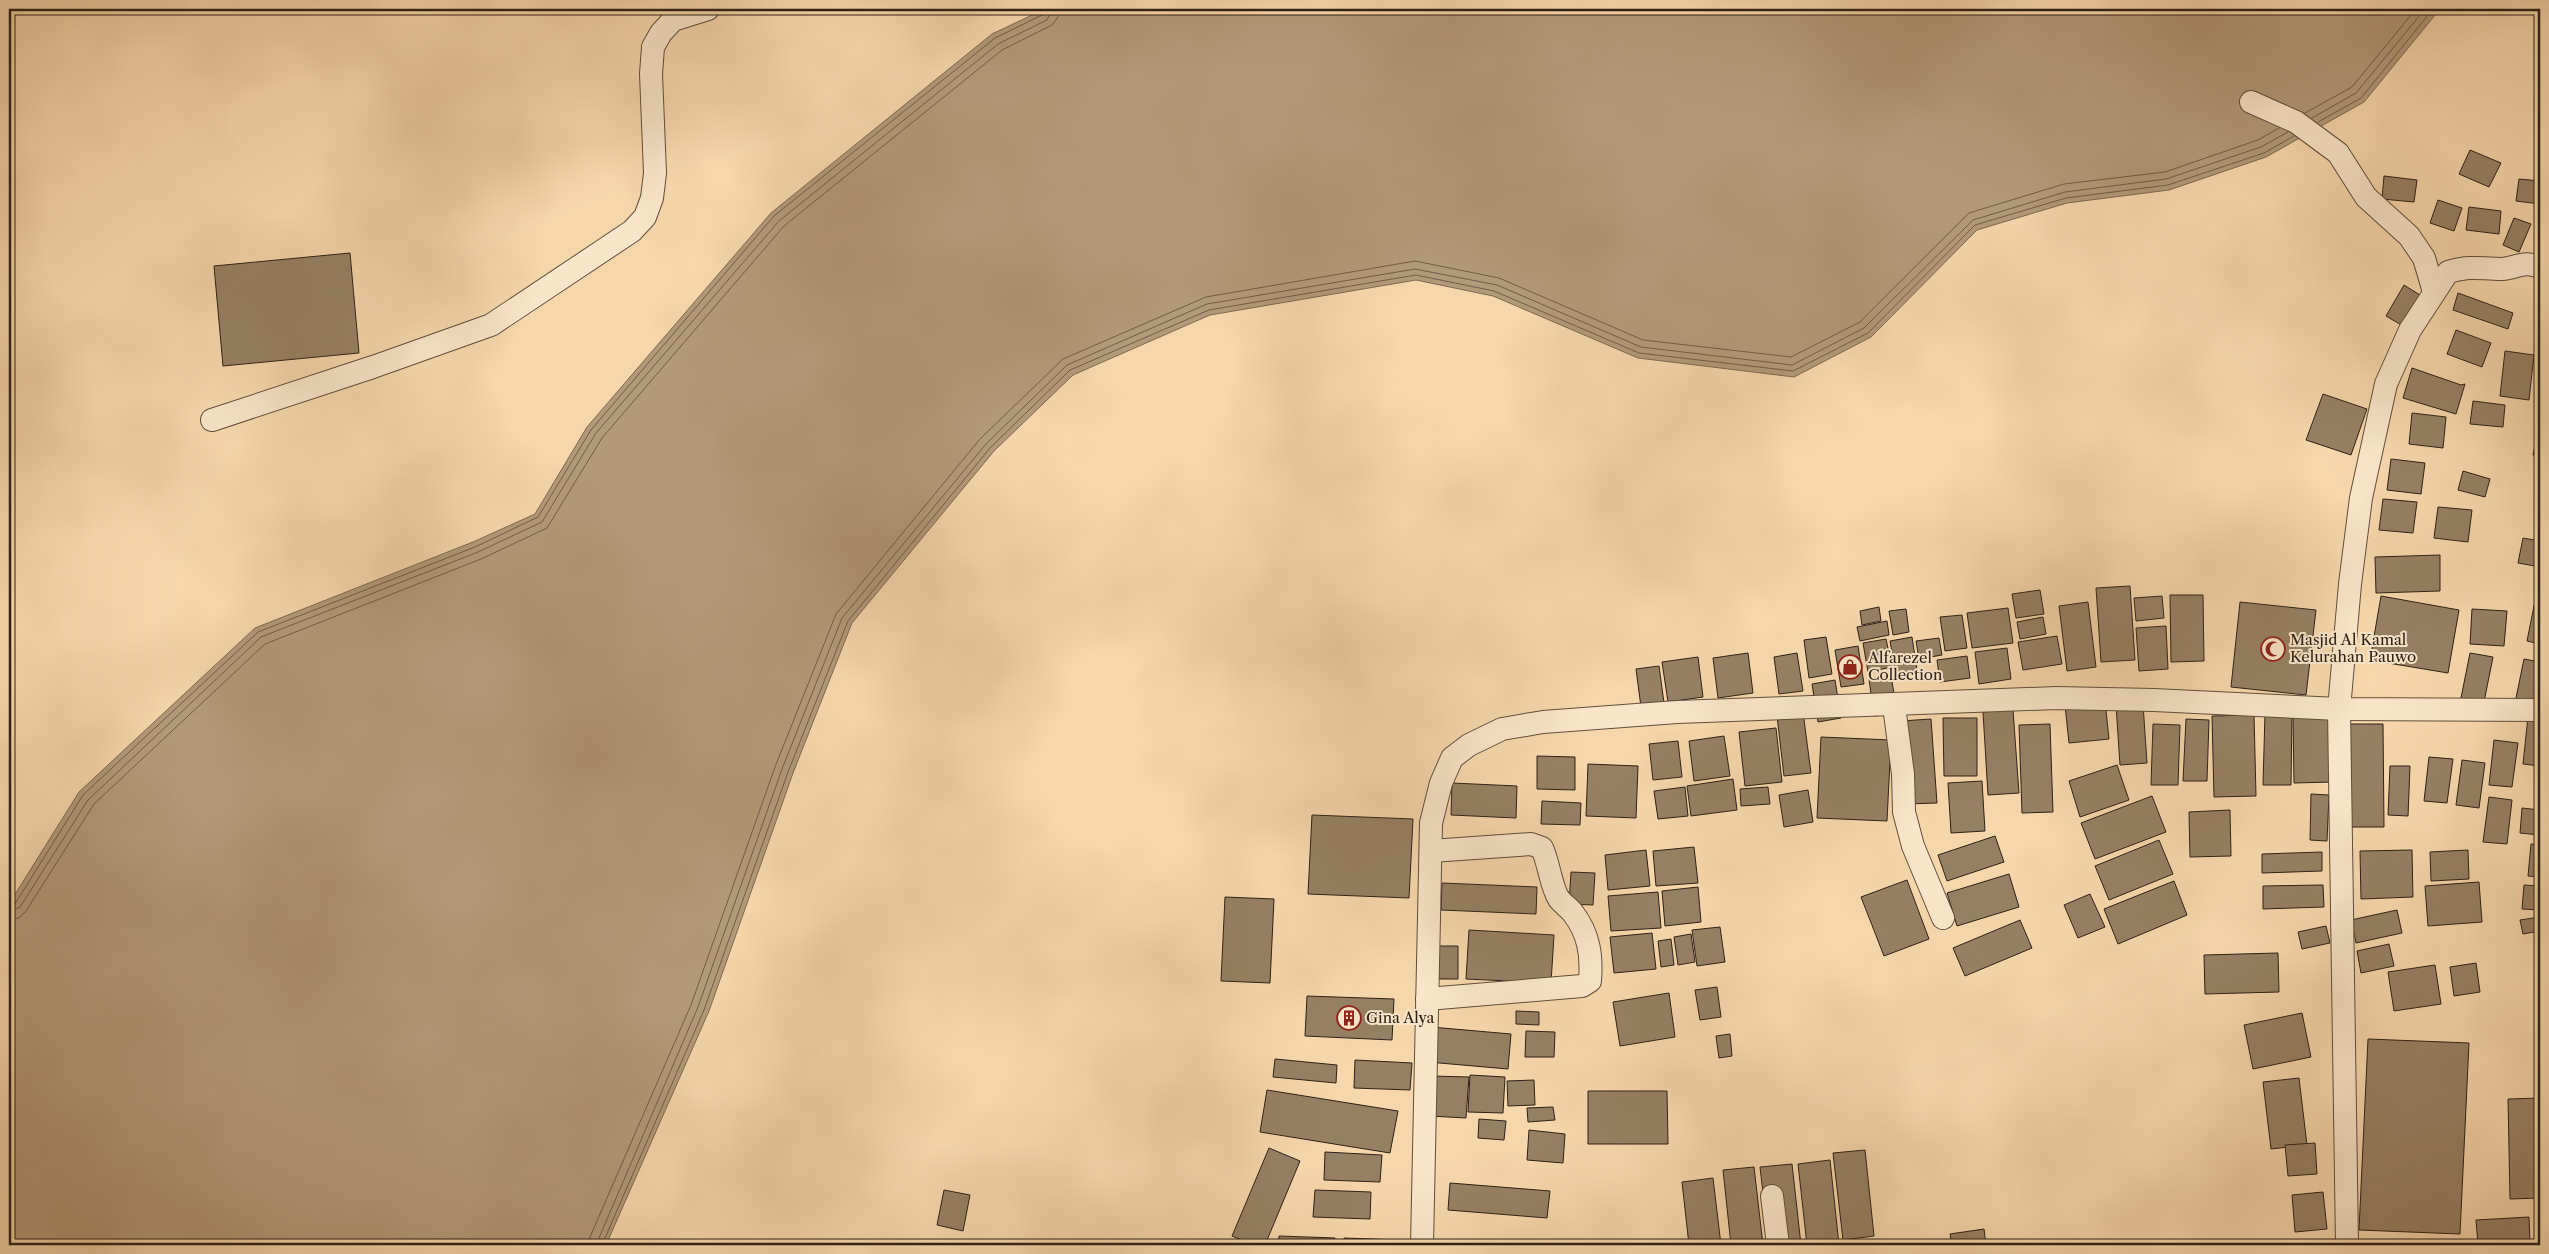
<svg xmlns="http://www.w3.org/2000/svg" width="2549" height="1254" font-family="'Libre Caslon Text',serif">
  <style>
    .water { fill: #b29979; stroke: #7d6952 }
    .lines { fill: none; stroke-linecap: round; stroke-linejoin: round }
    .shore { stroke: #705d48; stroke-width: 1 }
    .building { fill: #968064; stroke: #2e2117 }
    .minor-casing { stroke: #604e3c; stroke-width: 24 }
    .minor { stroke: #f9e5c9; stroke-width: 22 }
    .labels { text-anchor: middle; stroke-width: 4; stroke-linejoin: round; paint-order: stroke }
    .poi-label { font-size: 15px; fill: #2e2117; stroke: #f9e5c9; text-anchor: start }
  </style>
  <rect width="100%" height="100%" fill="#f6d7ac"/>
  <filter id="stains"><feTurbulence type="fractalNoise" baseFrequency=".004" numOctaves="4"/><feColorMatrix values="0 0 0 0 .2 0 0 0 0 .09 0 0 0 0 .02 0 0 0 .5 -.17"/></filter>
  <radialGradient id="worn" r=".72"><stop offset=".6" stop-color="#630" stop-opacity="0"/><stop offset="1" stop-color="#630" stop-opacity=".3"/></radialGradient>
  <path class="water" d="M1045 9H2440L2364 102 2266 157 2169 190 2067 203 1977 230 1871 337 1794 377 1638 358 1493 296 1416 280 1210 315 1073 375 994 451 852 623 793 773 709 1011 606 1245H9V904L79 792 255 628 473 542 535 514 587 427 771 213 992 34Z"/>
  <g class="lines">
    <g class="shore">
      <path d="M2305 113 2352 87 2416 9"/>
      <path d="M2312 118 2356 93 2425 9"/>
      <path d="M2318 122 2361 98 2433 9"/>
      <path d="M9 906 15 904 83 795 258 632 475 547 538 517 591 430 774 216 995 38 1042 15 1045 9"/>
      <path d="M9 912 20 907 88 800 261 637 478 552 542 522 596 433 779 221 998 44 1047 20 1052 9"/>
      <path d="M9 920 19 918 26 911 94 804 265 644 481 559 547 528 602 438 784 226 1002 50 1052 25 1058 17 1059 9"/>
      <path d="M588 1245 590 1237 691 1005 775 767 836 614 980 439 1063 359 1206 297 1415 261 1499 278 1643 340 1791 357 1860 322 1969 213 2064 184 2165 172 2258 140 2279 128"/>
      <path d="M596 1245 698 1007 782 769 842 618 986 444 1067 365 1207 304 1415 269 1497 285 1641 347 1792 365 1864 328 1973 220 2065 192 2166 179 2261 147 2288 132"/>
      <path d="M602 1245 704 1010 788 772 848 621 990 448 1070 370 1209 310 1416 275 1494 291 1639 353 1793 371 1868 333 1975 225 2066 198 2168 185 2264 153 2294 136"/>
    </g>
  </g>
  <g class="building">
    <path d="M2470 150 2501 163 2489 187 2459 174Z"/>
    <path d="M2384 176 2417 180 2414 202 2382 199Z"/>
    <path d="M2519 179 2540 181V204L2516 201Z"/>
    <path d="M2438 200 2462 208 2454 231 2430 223Z"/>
    <path d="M2469 207 2501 211 2499 234 2466 230Z"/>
    <path d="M2514 218 2531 224 2519 252 2503 245Z"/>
    <path d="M350 253 359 353 223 366 214 266Z"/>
    <path d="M2404 285 2428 300 2410 330 2386 316Z"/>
    <path d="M2458 293 2513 313 2508 329 2453 310Z"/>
    <path d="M2456 330 2491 343 2482 367 2447 354Z"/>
    <path d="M2505 351 2534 355 2529 400 2500 396Z"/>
    <path d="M2412 368 2461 385 2465 384 2456 414 2403 398Z"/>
    <path d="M2323 394 2367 409 2351 455 2306 440Z"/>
    <path d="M2473 401 2505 405 2503 427 2470 424Z"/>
    <path d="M2412 413 2446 417 2443 448 2409 444Z"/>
    <path d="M2540 421V456L2533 455Z"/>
    <path d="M2391 459 2425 463 2421 494 2387 490Z"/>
    <path d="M2463 471 2490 479 2485 497 2458 490Z"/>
    <path d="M2383 499 2417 502 2413 533 2379 530Z"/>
    <path d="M2438 507 2472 510 2468 542 2434 538Z"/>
    <path d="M2523 538 2540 541V567L2518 563Z"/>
    <path d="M2440 555V591L2376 593 2375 557Z"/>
    <path d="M2130 586 2135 660 2101 662 2096 588Z"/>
    <path d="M2040 590 2044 614 2016 618 2012 594Z"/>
    <path d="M2170 595H2203L2204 661 2171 662Z"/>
    <path d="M2162 596 2164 618 2136 621 2134 598Z"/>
    <path d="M2381 596 2459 610 2448 673 2370 660Z"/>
    <path d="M2535 601 2540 602V644L2527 641Z"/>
    <path d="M2088 602 2096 667 2067 671 2059 606Z"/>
    <path d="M2240 602 2316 610 2306 695 2231 687Z"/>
    <path d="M1879 607 1881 621 1862 625 1860 611Z"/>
    <path d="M2008 608 2013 643 1972 648 1967 613Z"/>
    <path d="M1906 609 1909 632 1893 635 1889 611Z"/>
    <path d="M2472 609 2507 611 2504 646 2470 644Z"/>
    <path d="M1962 615 1967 648 1945 651 1940 617Z"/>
    <path d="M2043 617 2046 634 2020 639 2017 622Z"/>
    <path d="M1887 621 1889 635 1860 641 1857 627Z"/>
    <path d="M2166 626 2168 669 2139 671 2136 628Z"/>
    <path d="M2057 636 2062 664 2023 670 2018 642Z"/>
    <path d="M1826 637 1832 674 1809 678 1804 640Z"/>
    <path d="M1912 637 1917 670 1896 674 1890 641Z"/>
    <path d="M1939 638 1942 655 1919 659 1916 641Z"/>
    <path d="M1886 639 1892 667 1868 672 1863 643Z"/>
    <path d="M1858 646 1864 684 1841 687 1835 650Z"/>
    <path d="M2007 648 2011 679 1979 684 1975 652Z"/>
    <path d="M1748 653 1753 693 1718 698 1713 658Z"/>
    <path d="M1797 653 1803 691 1779 694 1774 657Z"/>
    <path d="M2470 653 2493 657 2484 702 2461 698Z"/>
    <path d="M1967 656 1970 678 1940 682 1937 660Z"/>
    <path d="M1698 657 1703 697 1668 702 1662 662Z"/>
    <path d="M2524 659 2540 662 2538 708 2515 703Z"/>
    <path d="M1659 666 1664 703 1641 707 1636 669Z"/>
    <path d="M1891 675 1897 713 1874 716 1869 679Z"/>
    <path d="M1835 680 1841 718 1818 722 1812 684Z"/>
    <path d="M2105 701 2109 739 2069 743 2065 705Z"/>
    <path d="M2143 704 2147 763 2120 765 2116 705Z"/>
    <path d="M2013 710 2019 793 1988 795 1983 712Z"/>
    <path d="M1803 712 1811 773 1784 776 1777 716Z"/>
    <path d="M2265 713H2292L2291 785H2263Z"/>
    <path d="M2254 715 2256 796 2214 797 2212 716Z"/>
    <path d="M2293 716H2332L2333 782 2294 783Z"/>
    <path d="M2528 717 2540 718V766L2523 764Z"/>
    <path d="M1943 718H1977V776H1944Z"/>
    <path d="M1931 719 1937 803 1906 804 1901 721Z"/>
    <path d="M2186 719 2209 720 2207 781H2183Z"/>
    <path d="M2050 724 2053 812 2022 813 2019 725Z"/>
    <path d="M2153 724 2180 725 2178 785H2151Z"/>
    <path d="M2348 724H2383L2384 827H2347Z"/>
    <path d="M1776 728 1782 782 1745 786 1739 732Z"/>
    <path d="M1724 736 1730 776 1694 781 1689 741Z"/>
    <path d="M1821 737 1891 740 1887 821 1817 818Z"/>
    <path d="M2494 740 2518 743 2512 787 2489 785Z"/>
    <path d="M1678 741 1682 777 1653 780 1649 744Z"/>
    <path d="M1537 756 1575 757V790L1537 789Z"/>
    <path d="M2429 757 2453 759 2447 803 2424 801Z"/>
    <path d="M2462 760 2485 763 2479 808 2456 805Z"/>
    <path d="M1588 764 1638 766 1636 818 1586 816Z"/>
    <path d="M2117 765 2129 800 2080 817 2069 781Z"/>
    <path d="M2390 766H2410L2408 816 2388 815Z"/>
    <path d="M1733 779 1737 810 1691 816 1687 786Z"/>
    <path d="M1982 781 1985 831 1951 833 1948 783Z"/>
    <path d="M1452 783 1517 786 1516 818 1451 815Z"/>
    <path d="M1685 787 1688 816 1658 819 1654 791Z"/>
    <path d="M1768 787 1770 804 1741 806 1740 789Z"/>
    <path d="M1808 790 1813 822 1784 827 1779 795Z"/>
    <path d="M2311 794 2329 795 2327 841 2310 840Z"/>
    <path d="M2152 796 2166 832 2095 859 2081 823Z"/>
    <path d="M2489 797 2512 800 2507 844 2483 842Z"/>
    <path d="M1542 801 1581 803 1580 825 1541 824Z"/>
    <path d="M2522 808 2540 810V835L2520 833Z"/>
    <path d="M2230 810 2231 856 2190 857 2189 812Z"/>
    <path d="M1312 815 1413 819 1409 898 1308 894Z"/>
    <path d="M1995 836 2004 862 1947 881 1938 855Z"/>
    <path d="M2159 840 2173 874 2109 900 2095 866Z"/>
    <path d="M2531 844 2540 845V877L2528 876Z"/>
    <path d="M1694 847 1698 883 1656 886 1653 851Z"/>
    <path d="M1646 850 1650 886 1608 890 1605 855Z"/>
    <path d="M2412 850 2413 897 2361 899 2360 851Z"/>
    <path d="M2468 850 2469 879 2431 881 2430 852Z"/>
    <path d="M2322 852V871L2262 873V854Z"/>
    <path d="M1571 872 1595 873 1593 905 1569 904Z"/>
    <path d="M2009 874 2019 907 1957 926 1947 893Z"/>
    <path d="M1907 880 1929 939 1884 956 1861 897Z"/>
    <path d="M2174 881 2187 915 2118 944 2104 909Z"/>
    <path d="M2479 882 2482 922 2428 926 2425 886Z"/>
    <path d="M1442 883 1537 887 1536 914 1441 910Z"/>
    <path d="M2323 885 2324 907 2263 909V886Z"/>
    <path d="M2524 885 2540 886V910L2522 909Z"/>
    <path d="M1698 887 1701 922 1665 926 1662 891Z"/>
    <path d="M1658 892 1661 928 1611 931 1608 896Z"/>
    <path d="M2090 894 2105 927 2078 938 2064 905Z"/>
    <path d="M1225 897 1274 899 1270 983 1221 981Z"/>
    <path d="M2397 910 2402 933 2356 943 2351 920Z"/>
    <path d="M2540 917V931L2523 934 2520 920Z"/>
    <path d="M2020 920 2032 948 1965 976 1953 948Z"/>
    <path d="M2326 926 2330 943 2302 949 2298 932Z"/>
    <path d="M1720 927 1725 962 1697 966 1692 930Z"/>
    <path d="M1469 930 1554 935 1551 983 1466 979Z"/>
    <path d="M1652 933 1656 969 1614 973 1610 937Z"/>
    <path d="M1691 934 1695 962 1678 965 1674 937Z"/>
    <path d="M1671 939 1674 965 1661 967 1658 941Z"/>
    <path d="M2389 944 2394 966 2361 973 2357 951Z"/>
    <path d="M1431 946H1458V979H1430Z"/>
    <path d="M2278 953 2279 992 2205 994 2204 955Z"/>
    <path d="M2476 963 2480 992 2454 996 2450 967Z"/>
    <path d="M2435 965 2441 1004 2394 1011 2388 972Z"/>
    <path d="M1717 987 1721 1017 1700 1020 1695 990Z"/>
    <path d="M1669 993 1675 1037 1620 1046 1613 1002Z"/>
    <path d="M1307 996 1394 999 1392 1040 1305 1036Z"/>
    <path d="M1516 1011 1539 1012V1025L1516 1024Z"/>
    <path d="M2302 1013 2311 1057 2253 1069 2244 1025Z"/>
    <path d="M1431 1027 1511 1034 1508 1069 1428 1062Z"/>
    <path d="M1526 1031 1555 1032 1554 1057H1525Z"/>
    <path d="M1730 1034 1732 1056 1719 1058 1716 1036Z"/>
    <path d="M2368 1039 2469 1043 2460 1234 2359 1230Z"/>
    <path d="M1275 1059 1337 1065 1336 1083 1273 1077Z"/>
    <path d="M1355 1060 1412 1063 1410 1090 1354 1088Z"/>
    <path d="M1470 1075 1505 1077 1503 1113 1468 1112Z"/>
    <path d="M1432 1076 1469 1077 1466 1118 1430 1116Z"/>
    <path d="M2299 1078 2307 1145 2271 1149 2263 1082Z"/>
    <path d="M1534 1080 1535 1105 1508 1106 1507 1081Z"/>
    <path d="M1267 1090 1398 1111 1390 1153 1260 1132Z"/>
    <path d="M1588 1091H1667L1668 1144H1588Z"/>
    <path d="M2540 1098V1198L2510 1199 2508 1099Z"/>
    <path d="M1553 1107 1555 1120 1528 1122 1527 1108Z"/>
    <path d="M1479 1119 1506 1121 1504 1140 1478 1138Z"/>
    <path d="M1529 1130 1565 1134 1563 1163 1527 1160Z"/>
    <path d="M2315 1143 2317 1174 2288 1176 2285 1145Z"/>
    <path d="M1269 1148 1300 1161 1265 1245H1255L1232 1236Z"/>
    <path d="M1865 1150 1874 1236 1843 1240 1833 1153Z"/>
    <path d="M1325 1152 1382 1155 1380 1182 1324 1180Z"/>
    <path d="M1830 1160 1839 1245H1807L1798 1164Z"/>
    <path d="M1792 1164 1801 1245H1769L1760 1167Z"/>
    <path d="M1754 1167 1763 1245H1731L1723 1170Z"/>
    <path d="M1713 1178 1721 1245H1689L1682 1182Z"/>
    <path d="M1450 1183 1550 1191 1547 1218 1448 1210Z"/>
    <path d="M944 1190 970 1195 963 1231 937 1225Z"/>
    <path d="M1315 1190 1371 1192 1370 1219 1313 1217Z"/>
    <path d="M2323 1192 2327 1229 2295 1232 2292 1195Z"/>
    <path d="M2529 1217 2530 1244 2478 1245 2476 1220Z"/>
    <path d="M2538 1217H2540V1245H2536Z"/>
    <path d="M1984 1229 1986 1245H1952L1950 1234Z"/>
    <path d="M1279 1236 1335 1238V1245H1278Z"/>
    <path d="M1344 1238 1400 1240V1245H1344Z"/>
  </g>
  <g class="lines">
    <g class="minor-casing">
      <g id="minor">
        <path d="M2251 102 2296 122 2338 153 2366 197 2409 236 2424 258 2434 292"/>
        <path d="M212 420 373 367 491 325 632 231 645 217 652 198 655 173 651 74 653 47 661 33 673 20 708 9"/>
        <path d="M1894 706 1903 774 1904 812 1913 846 1943 918"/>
        <path d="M1427 999 1582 986 1590 981C1592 955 1589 934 1573 913 1569 908 1563 904 1559 899 1551 887 1549 863 1542 848L1531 844 1431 851"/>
        <path d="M1772 1196 1778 1245"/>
        <path d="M1422 1245 1431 823 1441 783 1452 758 1469 745 1502 729 1543 722 1677 712 2056 698 2154 700 2339 709 2540 710"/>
        <path d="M2347 1245 2339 709 2350 584 2361 498 2386 384 2410 330 2448 272C2472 265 2479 269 2502 269 2517 268 2523 260 2540 267"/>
      </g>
    </g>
    <use href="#minor" class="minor"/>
  </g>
  <defs>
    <g id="mosque-ring" transform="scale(1.25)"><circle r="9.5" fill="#f9e5c9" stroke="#8f2418" stroke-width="1.5"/><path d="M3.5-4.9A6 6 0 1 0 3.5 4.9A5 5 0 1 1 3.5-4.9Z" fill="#8f2418"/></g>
    <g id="shop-ring" transform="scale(1.25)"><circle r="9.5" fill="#f9e5c9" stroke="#8f2418" stroke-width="1.5"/><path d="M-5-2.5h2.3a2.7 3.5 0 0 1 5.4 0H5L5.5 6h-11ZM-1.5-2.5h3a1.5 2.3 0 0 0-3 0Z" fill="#8f2418"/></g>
    <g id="building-ring" transform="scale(1.25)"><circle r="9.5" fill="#f9e5c9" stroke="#8f2418" stroke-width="1.5"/><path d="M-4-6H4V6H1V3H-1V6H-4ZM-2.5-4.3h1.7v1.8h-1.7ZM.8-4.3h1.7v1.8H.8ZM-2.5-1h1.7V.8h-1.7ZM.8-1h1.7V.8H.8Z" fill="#8f2418"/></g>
  </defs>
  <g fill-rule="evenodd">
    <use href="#mosque-ring" x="2273" y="649"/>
    <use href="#shop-ring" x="1850" y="667"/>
    <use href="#building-ring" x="1349" y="1018"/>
  </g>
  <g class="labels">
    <g class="poi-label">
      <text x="2290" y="645">Masjid Al Kamal<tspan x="2290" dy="17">Kelurahan Pauwo</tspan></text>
      <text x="1868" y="663">Alfarezel<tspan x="1868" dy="17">Collection</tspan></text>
      <text x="1366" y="1023">Gina Alya</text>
    </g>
  </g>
  <rect width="2549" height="1254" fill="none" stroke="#f6d7ac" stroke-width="30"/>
  <rect x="10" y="10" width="2529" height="1234" fill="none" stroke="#2e2117" stroke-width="2.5"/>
  <rect x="15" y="15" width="2519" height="1224" fill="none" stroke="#2e2117"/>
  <rect width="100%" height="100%" filter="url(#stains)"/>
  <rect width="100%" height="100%" fill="url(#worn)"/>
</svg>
